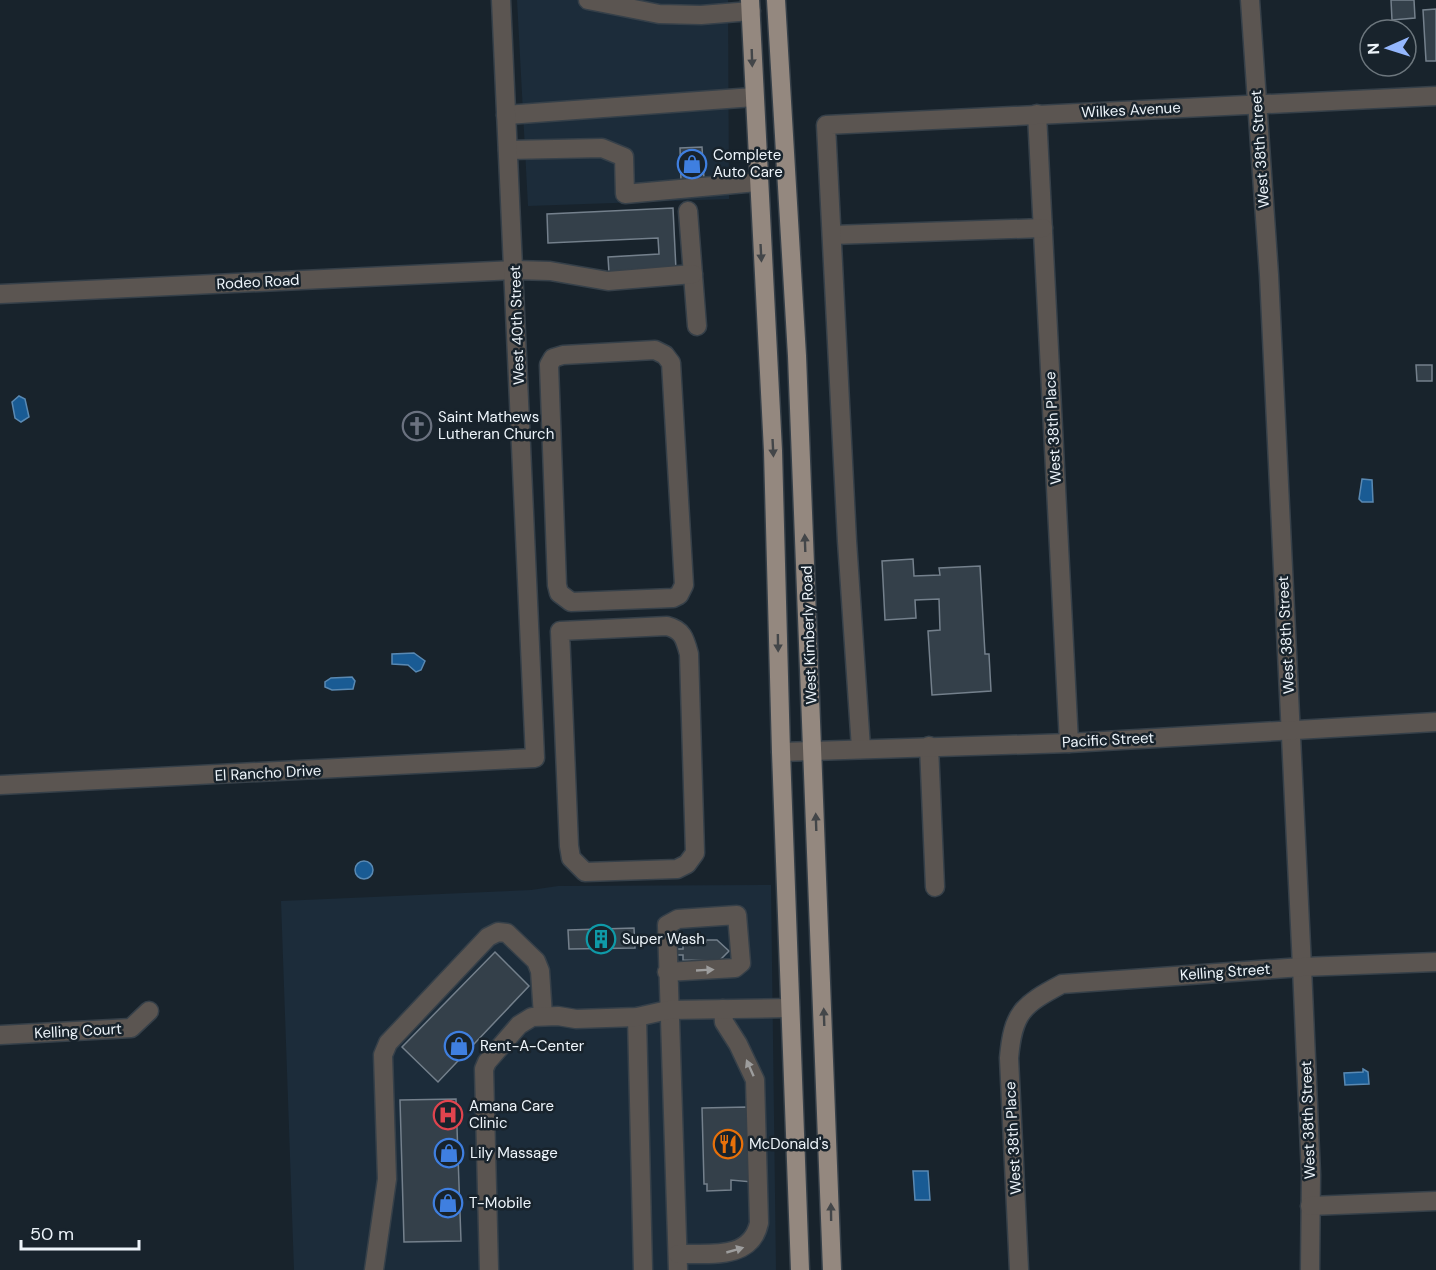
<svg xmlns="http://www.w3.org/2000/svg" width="1436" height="1270" font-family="'DM Sans',sans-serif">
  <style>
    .built { fill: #1c2c3a }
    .water { fill: #195b94; stroke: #5989b3; stroke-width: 1.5 }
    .building { fill: #34404a; stroke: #74808c; stroke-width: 1.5 }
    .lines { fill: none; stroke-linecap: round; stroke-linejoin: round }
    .minor-casing { stroke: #364049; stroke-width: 21 }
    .major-casing { stroke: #364049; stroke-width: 21 }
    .minor { stroke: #5b5551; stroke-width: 18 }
    .major { stroke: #94887f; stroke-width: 18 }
    .oneway { fill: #434649 }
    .oneway2 { fill: #9d9d9d }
    .labels { text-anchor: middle; stroke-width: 5; stroke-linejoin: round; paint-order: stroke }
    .street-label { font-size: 15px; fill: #edf4fa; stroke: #18232c }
    .poi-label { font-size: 15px; fill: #edf4fa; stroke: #18232c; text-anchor: start }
  </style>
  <rect width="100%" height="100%" fill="#18232c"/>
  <g class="built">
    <path d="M517 0H728L729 199 528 206Z"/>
    <path d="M771 885 776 1270H294L281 901 531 890 558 886Z"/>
  </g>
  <g class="water">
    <path d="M19 396 25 399 29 417 21 422 15 418 12 402Z"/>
    <path d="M1362 479 1372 480 1373 502H1362L1359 499Z"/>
    <path d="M414 653 425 661 421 670 416 672 408 665 392 664V654Z"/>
    <path d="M352 677 355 681 353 689 332 690 325 687V682L331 678Z"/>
    <circle cx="364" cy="870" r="9"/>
    <path d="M1363 1069 1368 1072 1369 1084 1345 1085 1344 1073 1363 1072Z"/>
    <path d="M913 1171H928L930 1200H915Z"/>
  </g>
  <g class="building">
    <path d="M1391 0H1414L1415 18 1392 20Z"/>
    <path d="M1436 9V61H1426L1423 10Z"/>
    <path d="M702 147 704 179 681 181 680 148Z"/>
    <path d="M673 208 676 270 609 273 608 257 659 254 658 238 548 243 547 214Z"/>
    <path d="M1416 365H1432V381H1417Z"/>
    <path d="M913 559 914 576 940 575 939 568 980 566 985 654H989L991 691 932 695 928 631 940 630 939 599 915 600 916 618 885 620 882 561Z"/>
    <path d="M634 928 635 948 569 949 568 930Z"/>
    <path d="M706 940H717L729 951 719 961 683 960V955H677L676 949H683V943L706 942Z"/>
    <path d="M495 952 529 986 438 1082 402 1047Z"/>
    <path d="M456 1099 461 1241 404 1242 400 1100Z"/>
    <path d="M747 1107 752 1182 731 1180V1190L707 1191V1184H704L702 1108Z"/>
  </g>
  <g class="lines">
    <g class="minor-casing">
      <g id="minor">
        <path d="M588 0 659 14 701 15 751 11"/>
        <path d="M1250 0 1269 275 1302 967 1311 1175 1310 1270"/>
        <path d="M1037 114 1069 743"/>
        <path d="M506 115 754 97"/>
        <path d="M508 150 602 148 624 157 625 194 757 182"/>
        <path d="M688 211 697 326"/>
        <path d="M832 235 1043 228"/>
        <path d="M0 294 515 270 550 271 608 281 693 274"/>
        <path d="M655 350 665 355 671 363 684 585 679 595 673 598 571 602 559 593 557 585 549 365 553 358 563 355Z"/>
        <path d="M667 626C683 630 685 639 689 654L695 853 687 864 677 869 585 872 571 858 569 846 560 631Z"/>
        <path d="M929 746 935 887"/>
        <path d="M861 748 847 541 826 125 1436 96"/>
        <path d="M781 752 1069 743 1436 722"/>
        <path d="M0 785 535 758 501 0"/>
        <path d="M667 972 735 968 741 963 737 915 678 919 667 925 678 1270"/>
        <path d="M637 1017 643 1270"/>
        <path d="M0 1035 131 1028 149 1011"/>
        <path d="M1310 1206 1436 1201"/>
        <path d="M678 1254C708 1253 751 1261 759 1223L755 1080 738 1044 724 1022 723 1009"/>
        <path d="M374 1270 387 1179 383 1055 388 1043 488 937 498 932 507 933 536 961 540 971 543 1016"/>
        <path d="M489 1270 484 1069 487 1062 519 1025 532 1017 558 1016 576 1019 637 1017 668 1010 790 1008"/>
        <path d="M1019 1270 1009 1058C1013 1013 1022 1005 1062 984L1302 967 1436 962"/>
      </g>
    </g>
    <g class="major-casing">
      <g id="major">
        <path d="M750 0 773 451 781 752 800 1270"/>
        <path d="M776 0 797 356 832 1270"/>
      </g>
    </g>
    <use href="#minor" class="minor"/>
    <use href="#major" class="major"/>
  </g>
  <defs><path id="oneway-solid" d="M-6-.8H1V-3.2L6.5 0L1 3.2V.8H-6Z" transform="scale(1.5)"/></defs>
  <g class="oneway">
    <use href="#oneway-solid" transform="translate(752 58) rotate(88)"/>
    <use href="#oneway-solid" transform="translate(761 253) rotate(87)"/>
    <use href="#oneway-solid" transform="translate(773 448) rotate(87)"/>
    <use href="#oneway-solid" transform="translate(805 543) rotate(-92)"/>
    <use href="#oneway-solid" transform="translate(778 643) rotate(89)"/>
    <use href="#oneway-solid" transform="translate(816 822) rotate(-92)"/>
    <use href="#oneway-solid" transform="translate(824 1017) rotate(-92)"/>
    <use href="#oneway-solid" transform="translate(831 1212) rotate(-91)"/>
  </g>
  <g class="oneway2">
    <use href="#oneway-solid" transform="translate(705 970) rotate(-3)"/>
    <use href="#oneway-solid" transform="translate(750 1068) rotate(-114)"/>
    <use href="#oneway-solid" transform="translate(735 1250) rotate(-16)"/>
  </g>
  <defs>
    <g id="shop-ring" transform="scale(1.5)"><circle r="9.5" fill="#18232c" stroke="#3f7fe0" stroke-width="1.5"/><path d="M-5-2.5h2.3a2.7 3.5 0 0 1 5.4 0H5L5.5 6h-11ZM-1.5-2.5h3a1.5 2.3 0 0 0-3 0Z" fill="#3f7fe0"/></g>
    <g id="church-ring" transform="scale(1.5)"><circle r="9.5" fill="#18232c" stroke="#6b7280" stroke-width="1.5"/><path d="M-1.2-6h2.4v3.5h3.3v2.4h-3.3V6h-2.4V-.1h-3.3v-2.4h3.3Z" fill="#6b7280"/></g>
    <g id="building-ring" transform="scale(1.5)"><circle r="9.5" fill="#18232c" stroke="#0f9aa8" stroke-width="1.5"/><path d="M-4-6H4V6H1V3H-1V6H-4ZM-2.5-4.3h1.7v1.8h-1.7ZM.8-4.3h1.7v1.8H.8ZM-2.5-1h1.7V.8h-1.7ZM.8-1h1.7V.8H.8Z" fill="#0f9aa8"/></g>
    <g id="hospital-ring" transform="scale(1.5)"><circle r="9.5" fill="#18232c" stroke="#e0444e" stroke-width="1.5"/><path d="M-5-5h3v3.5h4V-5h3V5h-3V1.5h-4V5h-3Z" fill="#e0444e"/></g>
    <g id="restaurant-ring" transform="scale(1.5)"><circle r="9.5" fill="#18232c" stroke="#e8710a" stroke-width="1.5"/><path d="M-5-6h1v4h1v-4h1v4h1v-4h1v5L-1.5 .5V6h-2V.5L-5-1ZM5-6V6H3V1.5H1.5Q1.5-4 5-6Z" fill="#e8710a"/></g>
  </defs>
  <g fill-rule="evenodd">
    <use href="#shop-ring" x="692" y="164"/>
    <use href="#church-ring" x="417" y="426"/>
    <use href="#building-ring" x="601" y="939"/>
    <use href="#shop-ring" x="459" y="1046"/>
    <use href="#hospital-ring" x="448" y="1115"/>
    <use href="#restaurant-ring" x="728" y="1144"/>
    <use href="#shop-ring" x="449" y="1153"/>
    <use href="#shop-ring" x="448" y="1203"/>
  </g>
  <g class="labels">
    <g class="street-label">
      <text transform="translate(1131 110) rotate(-3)" y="5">Wilkes Avenue</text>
      <text transform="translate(1260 149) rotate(-94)" y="5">West 38th Street</text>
      <text transform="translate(258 282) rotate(-3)" y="5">Rodeo Road</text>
      <text transform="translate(517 325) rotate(-92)" y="5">West 40th Street</text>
      <text transform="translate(1053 428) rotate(-93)" y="5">West 38th Place</text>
      <text transform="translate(809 635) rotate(-92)" y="5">West Kimberly Road</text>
      <text transform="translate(1286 635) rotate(-93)" y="5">West 38th Street</text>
      <text transform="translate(1108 740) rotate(-3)" y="5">Pacific Street</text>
      <text transform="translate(268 773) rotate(-3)" y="5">El Rancho Drive</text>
      <text transform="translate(1225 972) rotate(-4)" y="5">Kelling Street</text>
      <text transform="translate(78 1031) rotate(-3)" y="5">Kelling Court</text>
      <text transform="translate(1308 1120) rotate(-92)" y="5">West 38th Street</text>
      <text transform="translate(1013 1138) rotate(-93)" y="5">West 38th Place</text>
    </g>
    <g class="poi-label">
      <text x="713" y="160">Complete<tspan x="713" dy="17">Auto Care</tspan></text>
      <text x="438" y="422">Saint Mathews<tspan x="438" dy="17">Lutheran Church</tspan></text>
      <text x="622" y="944">Super Wash</text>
      <text x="480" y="1051">Rent-A-Center</text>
      <text x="469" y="1111">Amana Care<tspan x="469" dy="17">Clinic</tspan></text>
      <text x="749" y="1149">McDonald's</text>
      <text x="470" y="1158">Lily Massage</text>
      <text x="469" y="1208">T-Mobile</text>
    </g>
  </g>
  <g transform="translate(1388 48) rotate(267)"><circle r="28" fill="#18232c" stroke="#6d777e" stroke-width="1.5"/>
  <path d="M0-4.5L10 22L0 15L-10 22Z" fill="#94b7fd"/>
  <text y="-9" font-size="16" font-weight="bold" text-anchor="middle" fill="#edf4fa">N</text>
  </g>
  <path d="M21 1240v9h118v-9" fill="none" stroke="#edf4fa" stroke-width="3"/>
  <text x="30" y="1240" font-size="18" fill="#edf4fa" stroke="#18232c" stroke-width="4.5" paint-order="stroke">50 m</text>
</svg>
